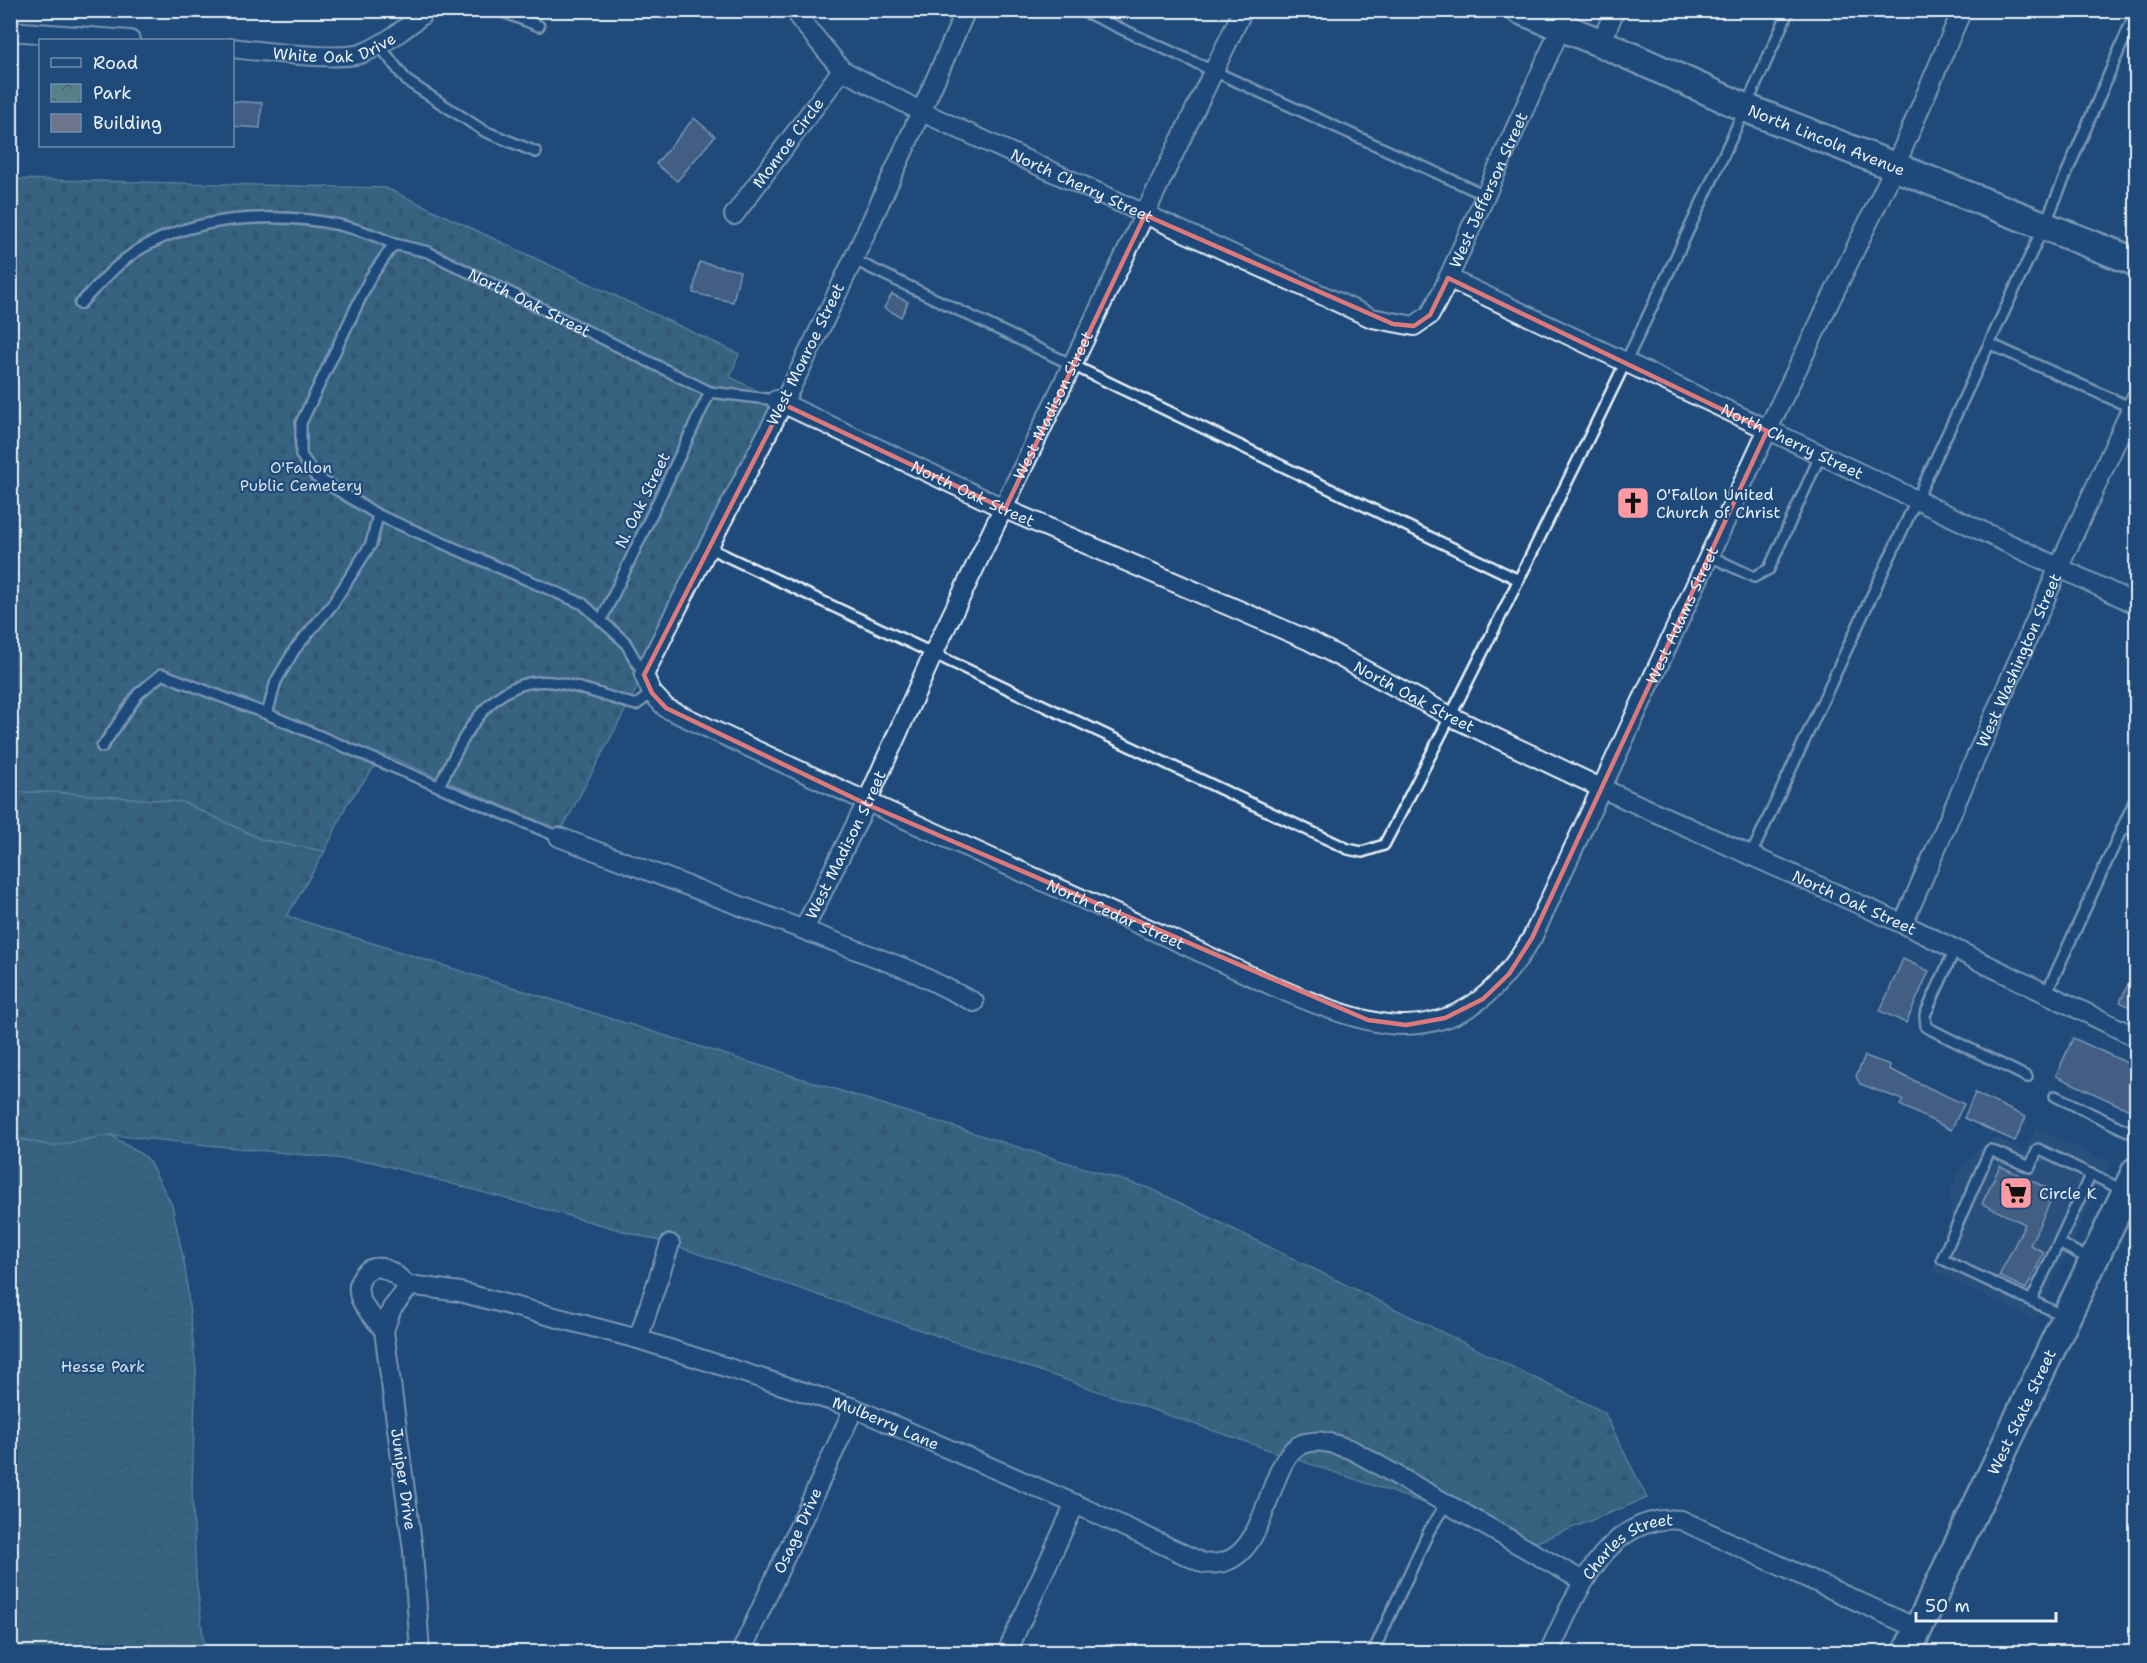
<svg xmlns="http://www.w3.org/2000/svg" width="2147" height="1663" font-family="'Shantell Sans',sans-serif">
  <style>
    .built { fill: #365780 }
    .forest { fill: url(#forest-firs); stroke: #9fb9c0; stroke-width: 1.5 }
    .cemetery { fill: url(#cemetery-stones); stroke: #9fb9c0; stroke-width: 1.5 }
    .park { fill: url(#park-crowns); stroke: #9fb9c0; stroke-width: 1.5 }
    .building { fill: #6d758d; stroke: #e8f1f8; stroke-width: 1.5 }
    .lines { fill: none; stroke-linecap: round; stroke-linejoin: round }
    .service-casing { stroke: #e8f1f8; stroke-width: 14 }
    .minor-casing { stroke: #e8f1f8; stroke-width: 22 }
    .secondary-casing { stroke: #e8f1f8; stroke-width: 32 }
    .service { stroke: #1f4a7a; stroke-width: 9 }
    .minor { stroke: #1f4a7a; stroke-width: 18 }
    .secondary { stroke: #1f4a7a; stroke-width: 27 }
    .marked { fill: none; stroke: #dd787b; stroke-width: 4.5; stroke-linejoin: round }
    .labels { text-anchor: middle; stroke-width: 4.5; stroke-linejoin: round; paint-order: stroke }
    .street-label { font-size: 16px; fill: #e8f1f8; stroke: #1f4a7a }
    .park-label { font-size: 16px; fill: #d2e0e7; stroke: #1f4a7a }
    .poi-label { font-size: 16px; fill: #e8f1f8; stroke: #1f4a7a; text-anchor: start }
  </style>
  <defs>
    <pattern id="forest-firs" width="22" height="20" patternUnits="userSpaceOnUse" patternTransform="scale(1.5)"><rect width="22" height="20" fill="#568189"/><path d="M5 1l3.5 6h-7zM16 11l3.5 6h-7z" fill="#4f676d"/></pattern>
    <pattern id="cemetery-stones" width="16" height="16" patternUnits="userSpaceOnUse" patternTransform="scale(1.5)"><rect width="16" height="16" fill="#568189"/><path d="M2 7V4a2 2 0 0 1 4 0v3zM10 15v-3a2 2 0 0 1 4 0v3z" fill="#4f676d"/></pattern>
    <pattern id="park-crowns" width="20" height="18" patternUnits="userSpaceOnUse" patternTransform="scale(1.5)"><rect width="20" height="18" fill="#568189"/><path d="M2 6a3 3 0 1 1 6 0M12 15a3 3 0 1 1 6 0" fill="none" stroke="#4f676d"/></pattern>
  </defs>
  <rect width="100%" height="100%" fill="#1f4a7a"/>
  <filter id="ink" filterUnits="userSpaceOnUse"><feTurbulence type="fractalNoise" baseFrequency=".0167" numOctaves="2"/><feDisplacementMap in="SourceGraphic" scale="12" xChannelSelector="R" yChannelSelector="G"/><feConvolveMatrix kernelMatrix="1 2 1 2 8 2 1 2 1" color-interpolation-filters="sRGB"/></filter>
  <g filter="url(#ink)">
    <path class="built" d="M2036 1128 2111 1163 2035 1320 1932 1271 1951 1219 1950 1192 1957 1174 1979 1148 1995 1137 2025 1151Z"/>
    <path class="forest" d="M11 792H53L183 802 263 840 325 851 287 916 1154 1190 1604 1412 1647 1498 1537 1542 670 1244 373 1162 111 1135 52 1146 11 1137Z"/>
    <path class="cemetery" d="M11 179 386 188 739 354 730 377 776 400 644 675 561 831 384 754 347 804 325 851 263 840 183 802 53 792H11Z"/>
    <path class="park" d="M111 1135 147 1158 172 1205 185 1267 196 1369 192 1486 196 1577 205 1652H11V1137L52 1146Z"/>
    <g class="building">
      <path d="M232 101 262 103 260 128 232 126Z"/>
      <path d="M694 118 715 136 677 181 656 164Z"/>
      <path d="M699 262 740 271 733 302 693 293Z"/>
      <path d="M892 294 908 302 901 317 884 308Z"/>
      <path d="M1903 959 1929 971 1906 1023 1880 1011Z"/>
      <path d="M2136 966V1010L2120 1002Z"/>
      <path d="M2073 1038 2136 1067V1113L2056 1076Z"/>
      <path d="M1865 1056 1890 1065 1889 1069 1964 1104 1951 1130 1900 1105 1903 1100 1860 1084 1856 1076Z"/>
      <path d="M1975 1093 2026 1117 2015 1141 1964 1118Z"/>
      <path d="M2000 1166 2047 1188 2043 1198 2050 1202 2030 1245 2044 1252 2026 1289 1999 1276 2025 1224 1982 1204Z"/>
    </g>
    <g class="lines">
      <g class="service-casing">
        <g id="service">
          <path d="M498 10 539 26"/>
          <path d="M1080 10 1485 195"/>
          <path d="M379 45 407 81 484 131 536 152"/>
          <path d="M852 259 1519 580"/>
          <path d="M80 304C101 282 121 258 149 244 219 208 324 210 394 244"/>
          <path d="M1990 344 2132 408"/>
          <path d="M707 547 1348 849 1362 852 1384 845C1451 718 1514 590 1577 462 1650 313 1722 163 1789 10"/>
          <path d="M1710 556 1754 577 1769 569 1820 456"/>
          <path d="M601 621 710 392"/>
          <path id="s1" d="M644 675 625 642 583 604 378 515 316 477 301 455V423L370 278 394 244 428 252 710 392 776 400"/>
          <path d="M267 714 276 681 295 649 332 605 371 544 378 515"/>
          <path d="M102 747 138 694 162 674 267 714 559 837"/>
          <path d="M439 786C463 739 488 676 552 682 578 685 610 698 636 705L652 693"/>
          <path d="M2124 826 2136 833"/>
          <path d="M1751 855 2044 226 2136 11"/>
          <path d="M1955 949 1925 1015 1926 1027 2027 1077"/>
          <path d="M2047 992 2136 798"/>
          <path d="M2055 1096 2136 1135"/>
          <path d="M2059 1243 2091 1260"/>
          <path d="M2031 1301 2091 1174"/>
          <path d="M2064 1316 1942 1259 1990 1150 2030 1167 2038 1149 2125 1191"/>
          <path d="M1373 1652 1429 1531 1446 1504"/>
        </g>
      </g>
      <g class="minor-casing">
        <g id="minor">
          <path id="s2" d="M797 10 800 19 842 70 922 112 1372 318 1414 326 1430 315 1443 290 1561 27"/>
          <path id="s3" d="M966 10C908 143 848 276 782 405 736 495 688 584 644 675L652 693 666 708C834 788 1004 864 1174 940 1232 966 1345 1027 1406 1025 1468 1023 1501 987 1532 938L1767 431 1894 169 1962 10"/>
          <path d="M10 31 130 40"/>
          <path d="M1601 43 1615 10"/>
          <path id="s4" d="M232 48C260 51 341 62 363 53 385 44 403 30 422 15L423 10"/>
          <path id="s5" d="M734 215 842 70"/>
          <path id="s6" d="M1448 278 2136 604"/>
          <path id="s7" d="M776 400 1005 509 1310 641 1452 717 1601 788 1903 924 2136 1037"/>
          <path d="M559 837 912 971 974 1002"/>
          <path id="s8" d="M1903 924 2059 567 2136 398"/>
          <path id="s9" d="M804 929 866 804 933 654 1243 10"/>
          <path d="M384 1330C377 1321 365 1310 361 1300 354 1284 364 1264 382 1268 393 1271 402 1280 409 1287"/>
          <path d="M638 1339 670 1244"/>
          <path id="s10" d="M420 1652 413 1551 384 1330 392 1308 409 1287 417 1286 460 1292 638 1339 854 1408 1075 1504 1203 1563C1271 1574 1263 1459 1302 1444 1320 1438 1335 1444 1352 1450L1583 1581"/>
          <path id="s11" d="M741 1652 854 1408"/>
          <path d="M1007 1652 1075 1504"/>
          <path id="s12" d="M1549 1652C1575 1597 1606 1512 1681 1520L1918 1629"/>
        </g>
      </g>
      <g class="secondary-casing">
        <g id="secondary">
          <path id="s13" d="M1520 10 1601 43 1746 108 2136 262"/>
          <path id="s14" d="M1907 1652 2136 1171"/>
        </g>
      </g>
      <use href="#service" class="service"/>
      <use href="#minor" class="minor"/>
      <use href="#secondary" class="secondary"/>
    </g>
  </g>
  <path d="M0 0H2147V1663H0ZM1145 215 1393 324 1414 326 1430 315 1448 278 1767 431 1532 938 1509 974 1483 999 1445 1018 1406 1025 1368 1020 866 804 666 708 652 693 644 675 783 404 1005 509Z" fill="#1f4a7a" fill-opacity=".55" fill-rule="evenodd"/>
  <path class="marked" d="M1145 215 1393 324 1414 326 1430 315 1448 278 1767 431 1532 938 1509 974 1483 999 1445 1018 1406 1025 1368 1020 866 804 666 708 652 693 644 675 783 404 1005 509Z"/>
  <defs>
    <g id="church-square" transform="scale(1.725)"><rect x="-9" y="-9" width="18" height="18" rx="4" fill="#ff9aa2" stroke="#1f4a7a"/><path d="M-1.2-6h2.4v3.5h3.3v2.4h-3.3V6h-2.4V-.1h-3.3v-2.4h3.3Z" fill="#111"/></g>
    <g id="supermarket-square" transform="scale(1.725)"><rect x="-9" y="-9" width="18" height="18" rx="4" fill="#ff9aa2" stroke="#1f4a7a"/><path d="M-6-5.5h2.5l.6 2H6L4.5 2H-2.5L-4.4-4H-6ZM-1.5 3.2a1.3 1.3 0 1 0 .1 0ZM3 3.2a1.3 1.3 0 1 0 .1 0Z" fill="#111"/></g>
  </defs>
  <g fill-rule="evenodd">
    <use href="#church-square" x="1633" y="503"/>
    <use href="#supermarket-square" x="2016" y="1193"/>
  </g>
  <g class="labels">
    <g class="street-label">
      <text dy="6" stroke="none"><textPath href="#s4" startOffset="104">White Oak Drive</textPath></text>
      <text dy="6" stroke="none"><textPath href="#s13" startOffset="333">North Lincoln Avenue</textPath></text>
      <text dy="6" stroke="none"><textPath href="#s5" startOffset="90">Monroe Circle</textPath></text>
      <text dy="6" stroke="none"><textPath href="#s2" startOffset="342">North Cherry Street</textPath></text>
      <text dy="6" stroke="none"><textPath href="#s2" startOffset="861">West Jefferson Street</textPath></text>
      <text dy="6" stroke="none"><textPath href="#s1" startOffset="800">North Oak Street</textPath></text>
      <text transform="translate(805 354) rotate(-64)" y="6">West Monroe Street</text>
      <text dy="6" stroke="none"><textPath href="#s9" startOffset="580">West Madison Street</textPath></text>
      <text dy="6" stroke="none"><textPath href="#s6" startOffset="381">North Cherry Street</textPath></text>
      <text dy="6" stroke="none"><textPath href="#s7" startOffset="218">North Oak Street</textPath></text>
      <text transform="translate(642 500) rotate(-64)" y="6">N. Oak Street</text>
      <text dy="6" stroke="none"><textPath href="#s3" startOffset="2103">West Adams Street</textPath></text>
      <text dy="6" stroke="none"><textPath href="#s8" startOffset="288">West Washington Street</textPath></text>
      <text dy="6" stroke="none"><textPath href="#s7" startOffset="704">North Oak Street</textPath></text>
      <text dy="6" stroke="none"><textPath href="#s9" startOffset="94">West Madison Street</textPath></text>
      <text dy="6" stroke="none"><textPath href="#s7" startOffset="1190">North Oak Street</textPath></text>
      <text dy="6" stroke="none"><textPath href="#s3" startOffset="1274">North Cedar Street</textPath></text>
      <text dy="6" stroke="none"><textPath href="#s14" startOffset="266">West State Street</textPath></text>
      <text dy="6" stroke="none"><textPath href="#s10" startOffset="872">Mulberry Lane</textPath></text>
      <text transform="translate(404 1479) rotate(82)" y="6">Juniper Drive</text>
      <text dy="6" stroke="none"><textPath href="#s11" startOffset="134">Osage Drive</textPath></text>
      <text dy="6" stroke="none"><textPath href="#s12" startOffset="138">Charles Street</textPath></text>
    </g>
    <g class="park-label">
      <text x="301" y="473">O'Fallon<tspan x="301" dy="18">Public Cemetery</tspan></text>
      <text x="103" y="1372">Hesse Park</text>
    </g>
    <g class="poi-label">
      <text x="1656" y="500">O'Fallon United<tspan x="1656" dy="18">Church of Christ</tspan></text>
      <text x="2039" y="1199">Circle K</text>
    </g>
  </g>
  <rect width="2147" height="1663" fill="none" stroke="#1f4a7a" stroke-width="36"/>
  <rect x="18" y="18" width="2111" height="1627" fill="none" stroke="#e8f1f8" stroke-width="2" filter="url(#ink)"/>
  <rect x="39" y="39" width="195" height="108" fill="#1f4a7a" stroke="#6f8dac" stroke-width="1.5"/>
  <rect x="51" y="58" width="30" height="9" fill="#1f4a7a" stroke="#6f8dac" stroke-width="1.5"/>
  <text x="93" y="69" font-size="18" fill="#e8f1f8">Road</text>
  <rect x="51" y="84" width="30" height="18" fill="url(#park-crowns)" stroke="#6f8dac" stroke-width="1.5"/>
  <text x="93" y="99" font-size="18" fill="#e8f1f8">Park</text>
  <rect x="51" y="114" width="30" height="18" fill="#6d758d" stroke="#6f8dac" stroke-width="1.5"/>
  <text x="93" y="129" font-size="18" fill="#e8f1f8">Building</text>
  <path d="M1916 1612v9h140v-9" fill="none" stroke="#e8f1f8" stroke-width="3"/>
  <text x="1925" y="1612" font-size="18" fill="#e8f1f8" stroke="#1f4a7a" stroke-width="4.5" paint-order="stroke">50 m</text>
</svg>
